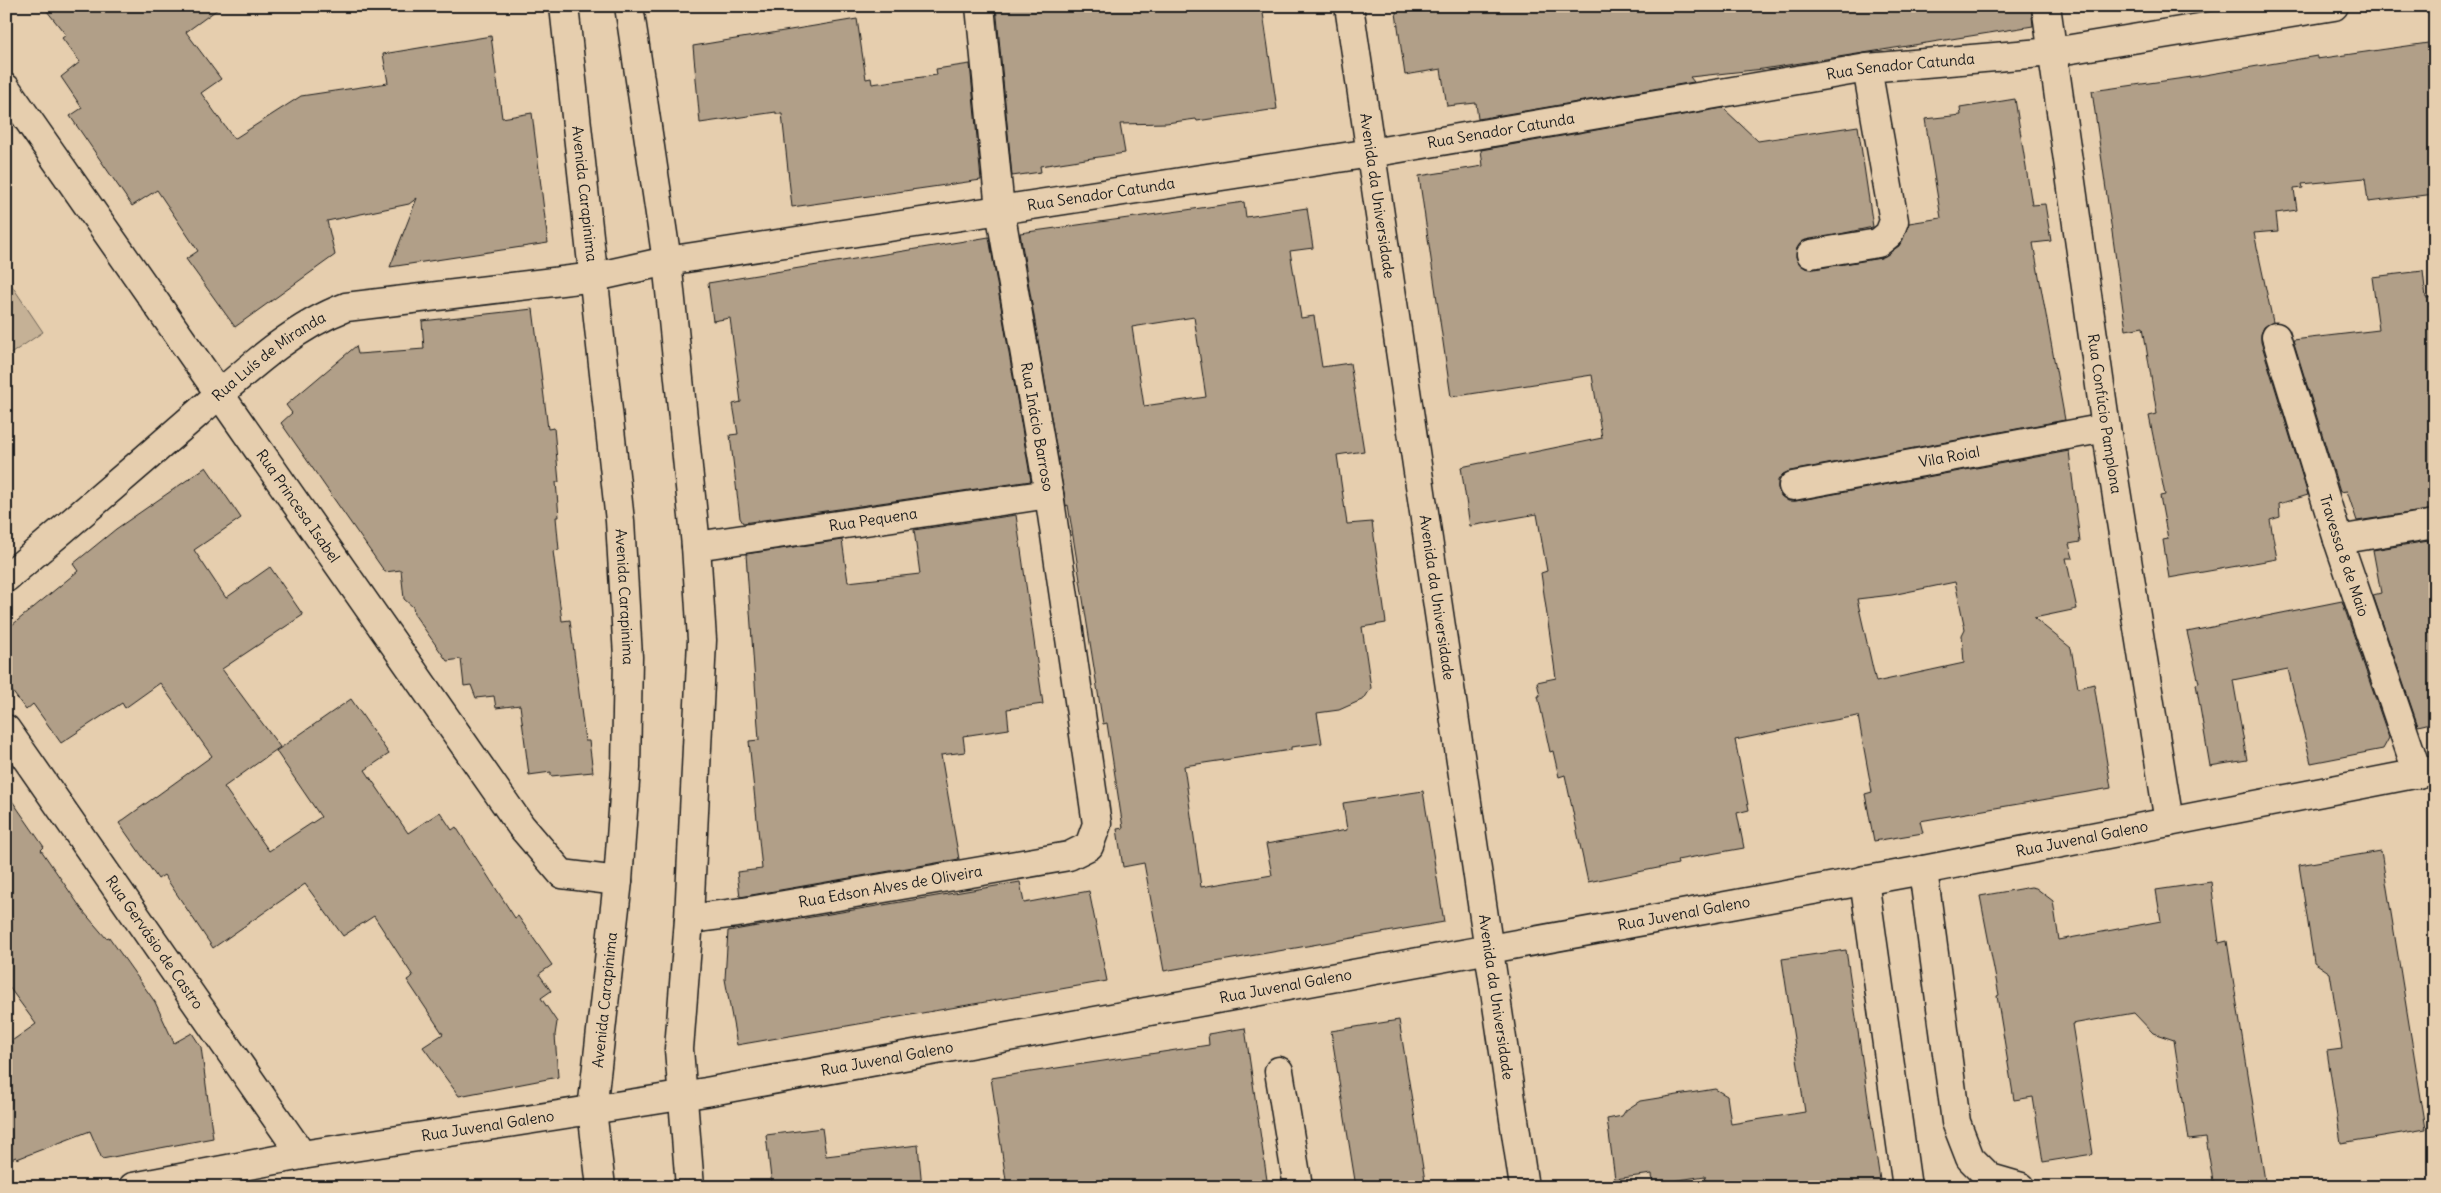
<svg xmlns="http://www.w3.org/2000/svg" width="2441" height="1193" font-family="Delius,sans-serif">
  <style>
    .green { fill: #c5b196; stroke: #706659 }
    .building { fill: #b19f88; stroke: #1c1c1c; fill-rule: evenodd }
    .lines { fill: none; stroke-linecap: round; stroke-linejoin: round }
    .minor-casing { stroke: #1c1c1c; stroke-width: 31 }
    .major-casing { stroke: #1c1c1c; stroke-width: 31 }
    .minor { stroke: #e6ceae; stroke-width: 28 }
    .major { stroke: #e6ceae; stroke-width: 28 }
    .labels { text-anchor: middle; stroke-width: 5; stroke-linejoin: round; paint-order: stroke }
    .street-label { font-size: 15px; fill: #1c1c1c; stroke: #e6ceae }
  </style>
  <rect width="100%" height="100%" fill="#e6ceae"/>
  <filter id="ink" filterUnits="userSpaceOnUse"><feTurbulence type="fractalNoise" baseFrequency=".02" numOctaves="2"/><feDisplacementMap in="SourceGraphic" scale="10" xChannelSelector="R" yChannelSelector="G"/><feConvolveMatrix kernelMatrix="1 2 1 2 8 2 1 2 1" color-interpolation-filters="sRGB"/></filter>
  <g filter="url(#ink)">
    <path class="green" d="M6 277 43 332 6 357Z"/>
    <g class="building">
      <path d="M43 6H222L186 32 221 79 201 93 234 139 301 96 388 83 383 54 491 36 502 118 532 113 548 243 390 267 417 198 409 204 327 221 335 255 235 327 186 259 198 251 157 190 132 206 70 116 82 108 61 77 80 62 62 38 66 35Z"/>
      <path d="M996 6H1262L1277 109 1197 121 1196 119 1166 123 1120 124 1125 153 1040 166 1041 172 1012 176Z"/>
      <path d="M1395 6H2031L2033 26 1763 69 1690 77 1694 82 1478 119 1476 103 1447 106 1441 69 1405 75Z"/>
      <path d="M857 19 866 79 871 78 872 84 937 75 936 69 970 64 981 180 792 207 782 114H776V112L700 123 693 46Z"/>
      <path d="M2435 42V194L2368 202 2365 178 2302 184 2303 188 2294 189 2297 210 2276 213 2278 231 2254 233 2273 322 2264 327 2261 334V342L2308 495 2279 504 2280 517 2270 520 2277 559 2169 578 2163 540 2168 539 2160 496 2165 495 2149 416 2157 414 2143 327 2126 330 2092 91 2199 76 2317 56V59Z"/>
      <path d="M2015 99 2032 205 2045 204 2051 241 2033 243 2065 420 1790 471 1783 474 1778 480V488L1781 496 1788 501H1796L2069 451 2080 542 2069 544 2073 558H2066L2077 609 2034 618 2071 648 2078 688 2094 684 2111 788 1920 821 1923 833 1874 841 1865 794 1872 792 1858 716 1806 725 1735 740 1749 810 1737 813 1744 848 1677 860 1678 864 1588 882 1565 775 1559 777 1553 751 1550 752 1538 696H1540L1537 682 1556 678 1541 573 1547 571 1537 514 1470 526 1461 467 1602 438 1592 375 1451 397 1419 176 1483 166 1481 150 1723 108 1758 141 1858 126 1873 227 1802 242 1797 248 1796 257 1799 263 1805 268 1814 269 1881 258 1899 246 1909 223 1941 218 1925 119 1961 115 1960 108ZM1955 582 1965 629 1962 635 1964 663 1876 682 1857 599 1892 595Z"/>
      <path d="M1244 202 1246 217 1307 208 1313 248 1290 251 1301 318 1314 316 1322 367 1350 363 1364 451 1337 455 1347 524 1372 522 1386 623 1362 627 1371 688 1364 699 1339 710 1317 713 1322 743 1291 747V750L1184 766 1201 887 1272 875 1266 844 1347 830 1343 803 1423 791 1444 922 1164 971 1144 863 1123 867 1117 829 1123 828 1107 723 1103 724 1068 505 1066 506 1020 233ZM1194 317 1206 397 1144 406 1132 327Z"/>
      <path d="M989 237 1031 481 743 523 740 518 730 435 738 434 733 404 741 402 730 318 713 321 708 283Z"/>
      <path d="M2423 271 2426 298 2435 297V509L2357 521 2347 491 2340 492 2293 340 2379 330 2372 277Z"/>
      <path d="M533 309 548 429 554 428 559 482H556L559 517H556L559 550 553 551 562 621 570 620 585 741H589L593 772 551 776V772L529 775 520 705 496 708 494 696 476 698 471 685 464 686 461 659 447 661 414 614 413 607 404 599 401 570 385 572 281 423 292 413 286 405 356 346 358 354 424 349 422 321Z"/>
      <path d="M206 467 241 518 194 550 226 598 270 567 303 615 222 669 280 747 224 787 269 851 321 817 276 751 351 699 389 754 365 770 408 833 440 812 452 830 456 827 515 918 518 916 552 965 539 974 551 991 541 998 557 1022 555 1035 558 1077 459 1096 423 1047 443 1034 407 980 413 976 374 916 343 936 305 884 213 948 164 875 158 879 119 823 212 756 160 683 125 708 122 703 61 743 33 704 26 710 6 683V630L78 571 73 564 116 529Z"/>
      <path d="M1016 515 1043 704 1007 709 1009 729 963 736 965 752 941 755 959 859 740 897 737 872 762 869 749 741 759 740 746 554 842 540 848 582 920 574 914 530Z"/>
      <path d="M2435 540V722L2418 726 2373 595 2381 593 2373 550Z"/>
      <path d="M2342 601 2389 738 2383 749 2311 763 2288 669 2233 680 2247 760 2210 766 2196 684 2199 683 2187 632Z"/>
      <path d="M6 792 44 847 41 850 83 911 106 938 109 937 155 1002 174 1043 192 1033 201 1047 213 1138 102 1159 90 1131 17 1159 16 1157 6 1161V1045L36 1024 6 983Z"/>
      <path d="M2381 851 2426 1129 2341 1143 2327 1051 2342 1049 2330 973 2314 962 2299 865Z"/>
      <path d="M1020 882 1024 903 1089 891 1107 981 737 1045 725 979 728 931Z"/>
      <path d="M2211 882 2219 943 2227 941 2266 1187H2214L2206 1138 2189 1140 2174 1040 2153 1033 2134 1013 2072 1024 2093 1154 2043 1162 2033 1097 2014 1100 1997 996 1999 995 1980 896 2031 887 2036 888 2053 901 2059 940 2161 921 2156 890Z"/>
      <path d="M1846 950 1881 1187H1707L1705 1176 1653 1184 1652 1174 1615 1179 1607 1119 1622 1116 1626 1110 1640 1101 1715 1089 1727 1096 1731 1124 1805 1112 1782 959Z"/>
      <path d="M1399 1020 1426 1187H1356L1331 1031Z"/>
      <path d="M1245 1028 1268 1187H1007L991 1078 1209 1045 1208 1034Z"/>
      <path d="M822 1128 826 1156 918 1145 922 1187H772L766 1135Z"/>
    </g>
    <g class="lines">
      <g class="minor-casing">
        <g id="minor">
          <path id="s1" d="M2046 6 2106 428 2169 822"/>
          <path id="s2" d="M6 88 521 826 562 874 618 881"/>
          <path d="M1811 254 1878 243 1889 234 1894 221 1867 68"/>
          <path id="s3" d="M667 261 1371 153 1867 68 2053 52 2334 6"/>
          <path id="s4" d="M2276 337 2338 540 2418 774"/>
          <path id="s5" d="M1793 486 2106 428"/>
          <path d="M2338 540 2435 524"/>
          <path id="s6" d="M696 546 1049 494"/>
          <path id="s7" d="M6 578C71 523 135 468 199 412 244 373 290 328 346 307L595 277"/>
          <path id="s8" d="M6 729 302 1155"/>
          <path d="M1923 870 1956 1122 1970 1158 1990 1178 2021 1187"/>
          <path d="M1864 880 1907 1187"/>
          <path id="s9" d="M689 919 744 912 1069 856 1089 846 1097 824 1049 494 1000 210 980 6"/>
          <path d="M1279 1071 1298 1187"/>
          <path id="s10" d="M133 1187 302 1155 706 1092 1923 870 2435 770"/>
        </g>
      </g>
      <g class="major-casing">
        <g id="major">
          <path id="s11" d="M564 6 620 521 628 657 626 768 618 881 592 1110 601 1187"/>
          <path d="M629 6 667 261 696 546 702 640 689 919 679 1049 690 1187"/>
          <path id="s12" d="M1349 6 1524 1187"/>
          <path d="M595 277 667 261"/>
        </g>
      </g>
      <use href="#minor" class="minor"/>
      <use href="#major" class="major"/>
    </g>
  </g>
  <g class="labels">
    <g class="street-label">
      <text dy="5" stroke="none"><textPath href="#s3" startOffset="1249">Rua Senador Catunda</textPath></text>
      <text dy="5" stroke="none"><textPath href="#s3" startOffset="844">Rua Senador Catunda</textPath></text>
      <text dy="5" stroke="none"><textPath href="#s11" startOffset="189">Avenida Carapinima</textPath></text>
      <text dy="5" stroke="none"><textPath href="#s3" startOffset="439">Rua Senador Catunda</textPath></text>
      <text dy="5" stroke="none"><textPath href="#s12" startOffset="192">Avenida da Universidade</textPath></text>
      <text dy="5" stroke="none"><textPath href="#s7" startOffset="344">Rua Luís de Miranda</textPath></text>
      <text dy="5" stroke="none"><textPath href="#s1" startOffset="412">Rua Confúcio Pamplona</textPath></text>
      <text transform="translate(1037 427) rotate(80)" y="5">Rua Inácio Barroso</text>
      <text dy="5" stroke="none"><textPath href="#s5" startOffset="159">Vila Roial</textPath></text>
      <text dy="5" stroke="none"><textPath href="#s2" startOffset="510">Rua Princesa Isabel</textPath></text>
      <text dy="5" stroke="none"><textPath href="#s6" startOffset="179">Rua Pequena</textPath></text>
      <text dy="5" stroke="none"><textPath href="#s4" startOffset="229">Travessa 8 de Maio</textPath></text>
      <text dy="5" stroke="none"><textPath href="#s11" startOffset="594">Avenida Carapinima</textPath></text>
      <text dy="5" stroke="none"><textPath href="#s12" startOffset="598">Avenida da Universidade</textPath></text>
      <text dy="5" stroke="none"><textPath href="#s10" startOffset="1980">Rua Juvenal Galeno</textPath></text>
      <text dy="5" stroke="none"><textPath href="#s9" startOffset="204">Rua Edson Alves de Oliveira</textPath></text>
      <text dy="5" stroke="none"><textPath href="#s10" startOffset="1575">Rua Juvenal Galeno</textPath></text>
      <text dy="5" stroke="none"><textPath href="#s8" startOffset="260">Rua Gervásio de Castro</textPath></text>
      <text dy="5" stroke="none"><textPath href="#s10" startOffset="1170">Rua Juvenal Galeno</textPath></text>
      <text dy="5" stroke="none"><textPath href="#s12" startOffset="1002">Avenida da Universidade</textPath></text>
      <text transform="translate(605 1000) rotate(-84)" y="5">Avenida Carapinima</text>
      <text dy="5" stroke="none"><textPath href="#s10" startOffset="765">Rua Juvenal Galeno</textPath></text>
      <text dy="5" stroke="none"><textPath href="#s10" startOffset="360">Rua Juvenal Galeno</textPath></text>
    </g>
  </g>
  <rect width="2441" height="1193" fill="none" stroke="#e6ceae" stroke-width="25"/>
  <rect x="12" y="12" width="2416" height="1168" fill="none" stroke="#1c1c1c" stroke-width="2" filter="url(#ink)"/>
</svg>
